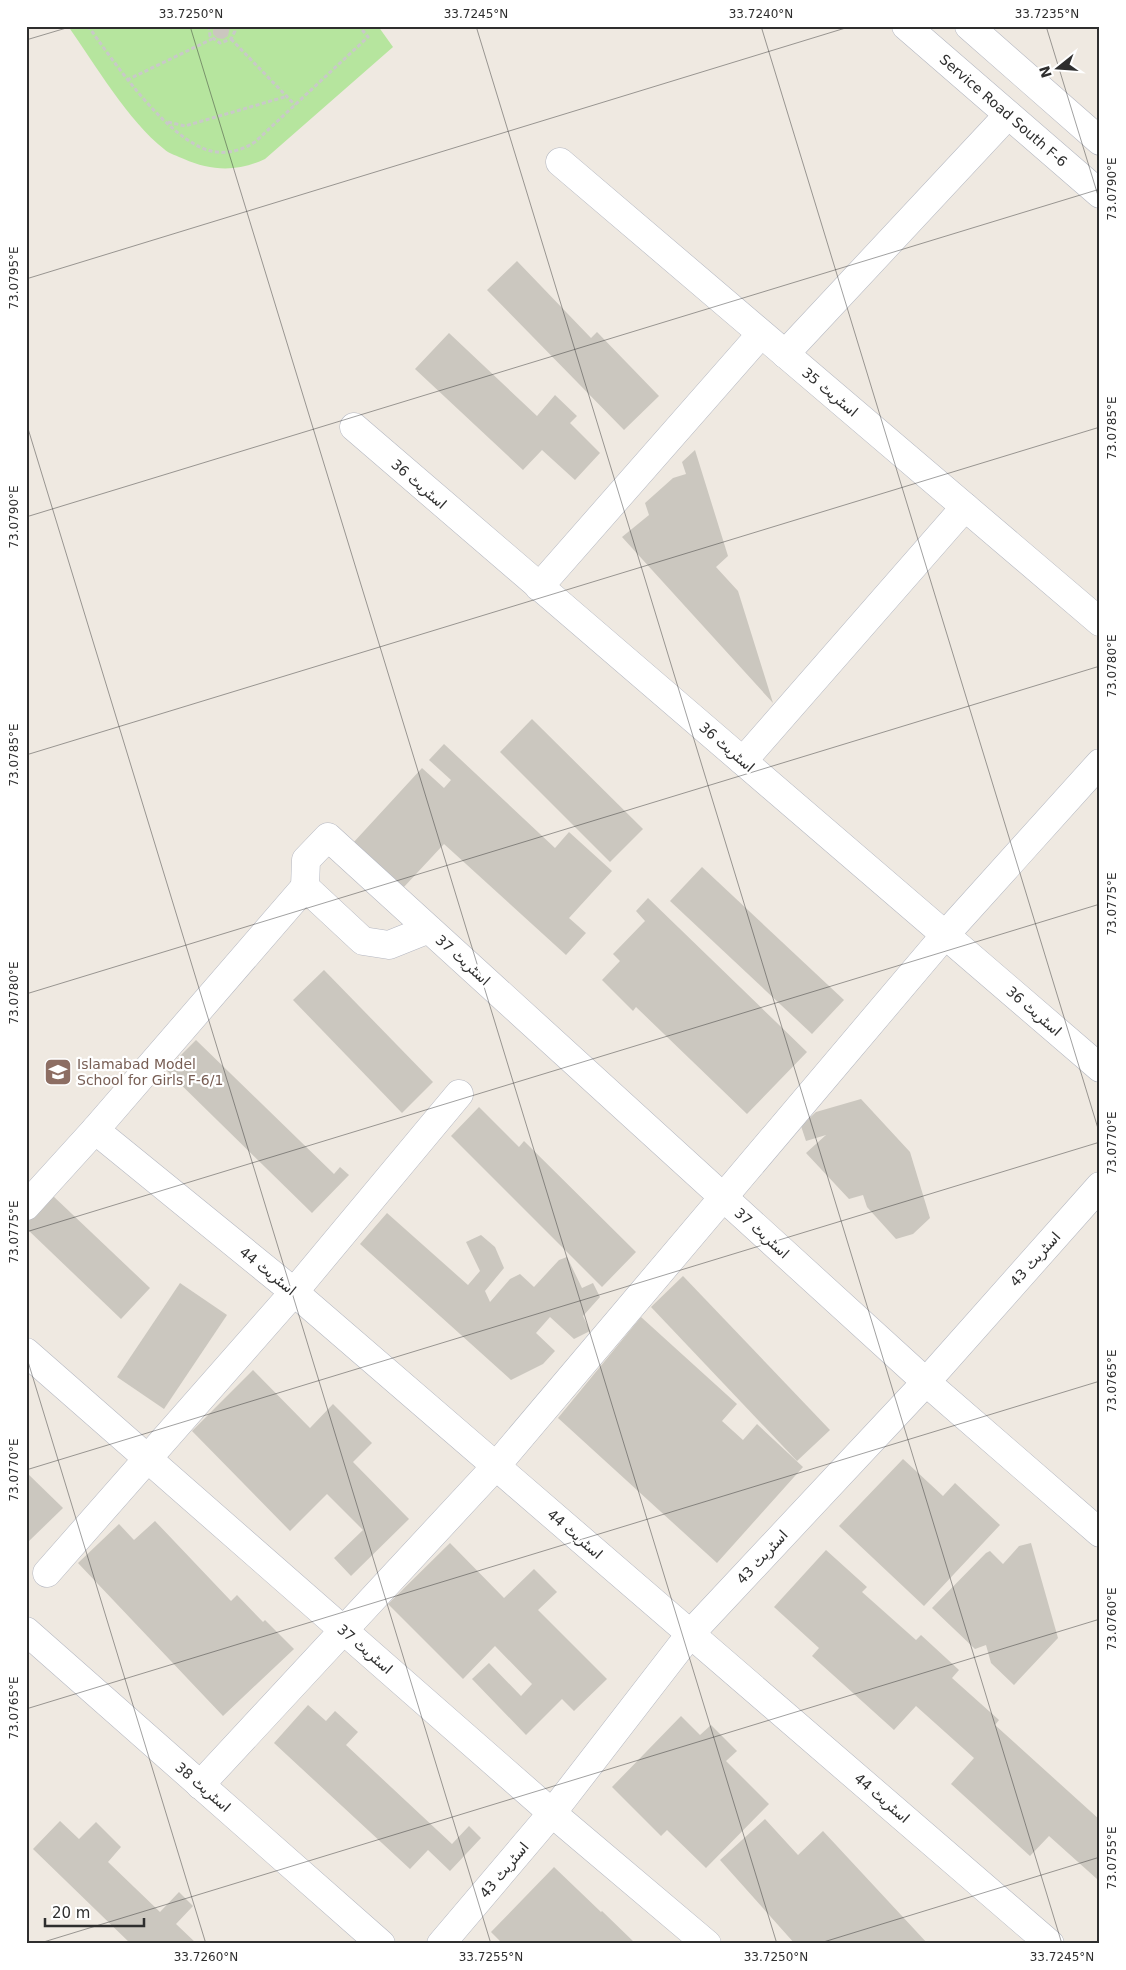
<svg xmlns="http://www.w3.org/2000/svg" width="1126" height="1970" font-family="'DejaVu Sans',Vazirmatn,sans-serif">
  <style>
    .green { fill: #b6e59e }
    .building { fill: #cbc7bf }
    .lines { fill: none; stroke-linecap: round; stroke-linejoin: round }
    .street-casing { stroke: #b4b7c1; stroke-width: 29 }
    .path { stroke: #c9c9c9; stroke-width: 3; stroke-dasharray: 4 2.5; stroke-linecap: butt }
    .street { stroke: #fff; stroke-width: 28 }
    .ticks { fill: none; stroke: #2e2e2e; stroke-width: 1; stroke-opacity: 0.45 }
    .labels { text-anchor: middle; stroke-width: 4.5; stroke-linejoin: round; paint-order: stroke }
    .street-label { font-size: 14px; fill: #2e2e2e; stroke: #fff }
    .education-label { font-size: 14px; fill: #785e54; stroke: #fff; text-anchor: start }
    .neatline { fill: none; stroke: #2e2e2e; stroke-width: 2 }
    .ticks-label { font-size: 12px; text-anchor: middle; fill: #2e2e2e }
  </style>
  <rect width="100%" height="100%" fill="#efe9e1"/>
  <path class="green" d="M68 26H378L393 47 265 159C238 172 211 171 184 159 178 156 169 154 164 149 129 122 94 63 68 26Z"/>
  <g class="building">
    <path d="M213 26H230L228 36 223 39 217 38 213 34Z"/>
    <path d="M517 261 591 338 597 332 659 396 624 430 487 290Z"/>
    <path d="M449 333 537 416 555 395 577 416 570 423 600 453 575 480 542 450 523 470 415 369Z"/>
    <path d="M695 450 728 556 716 567 738 591 773 703 622 537 649 515 645 503 673 478 686 474 682 462Z"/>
    <path d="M532 719 643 829 610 862 500 752Z"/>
    <path d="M444 744 555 848 569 832 612 871 569 918 586 933 566 955 444 844 403 888 353 843 422 768 444 788 451 780 429 760Z"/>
    <path d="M702 867 844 1000 812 1034 670 901Z"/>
    <path d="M648 898 807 1052 747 1114 636 1007 633 1011 602 980 620 961 613 954 645 921 636 911Z"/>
    <path d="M324 970 433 1082 402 1113 293 1000Z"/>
    <path d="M196 1040 334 1174 340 1167 349 1175 312 1213 166 1070Z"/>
    <path d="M861 1099 910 1152 930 1218 913 1234 896 1239 867 1207 863 1195 849 1199 806 1153 826 1135 806 1141 801 1126 816 1112Z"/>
    <path d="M479 1107 519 1147 524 1141 636 1252 602 1287 451 1136Z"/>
    <path d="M52 1195 150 1288 121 1319 26 1228V1222Z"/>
    <path d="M387 1213 468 1285 480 1271 466 1242 481 1235 495 1247 504 1268 485 1291 490 1302 510 1279 520 1274 534 1287 559 1260 567 1257 582 1288 593 1283 600 1297 583 1316 590 1331 574 1339 550 1317 536 1333 555 1351 543 1364 511 1380 360 1244Z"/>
    <path d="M683 1276 830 1430 797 1461 651 1307Z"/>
    <path d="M180 1283 227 1315 164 1409 117 1377Z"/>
    <path d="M641 1317 737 1404 722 1421 743 1440 757 1424 803 1467 717 1563 558 1418Z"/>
    <path d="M253 1370 310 1428 333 1404 372 1443 353 1462 409 1519 351 1576 334 1558 363 1530 327 1494 290 1531 192 1431Z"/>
    <path d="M903 1459 943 1496 955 1483 1000 1525 924 1606 839 1526Z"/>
    <path d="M26 1472 63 1508 27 1543 26 1542Z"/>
    <path d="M155 1521 231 1601 237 1595 263 1622 265 1620 294 1649 223 1716 78 1563 119 1524 134 1540Z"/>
    <path d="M450 1543 504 1598 534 1569 557 1592 538 1610 607 1679 574 1711 562 1699 526 1735 472 1679 489 1663 521 1696 532 1684 495 1646 463 1679 388 1604Z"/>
    <path d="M1031 1543 1058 1638 1014 1685 991 1663 986 1645 975 1649 932 1608 986 1553 990 1551 1003 1564 1019 1546Z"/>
    <path d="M826 1550 867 1587 862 1592 916 1640 921 1635 959 1670 952 1678 999 1720 995 1725 1100 1820V1877L1097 1879 1049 1836 1030 1856 951 1784 974 1758 916 1706 894 1730 812 1656 819 1648 774 1607Z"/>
    <path d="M308 1705 326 1721 335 1711 358 1732 346 1745 452 1844 469 1826 481 1838 450 1871 428 1850 410 1869 274 1743Z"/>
    <path d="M681 1716 700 1735 711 1725 737 1751 726 1761 769 1804 706 1868 667 1830 661 1836 612 1787Z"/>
    <path d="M765 1819 798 1855 823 1831 928 1944H795L720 1860Z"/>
    <path d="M60 1821 79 1839 96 1822 121 1847 108 1862 160 1912 179 1892 193 1906 176 1924 197 1944H131L33 1849Z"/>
    <path d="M554 1867 601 1912 602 1911 636 1944H503L491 1932Z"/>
  </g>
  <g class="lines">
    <g class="street-casing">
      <g id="street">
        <path id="s1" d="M906 26 1100 194"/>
        <path d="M969 26 1100 141"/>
        <path d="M560 162 1100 622"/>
        <path d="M785 354 1008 115"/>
        <path d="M354 427 1100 1068"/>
        <path d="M539 587 761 334"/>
        <path d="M743 761 965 507"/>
        <path d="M429 929 389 945 363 941 305 887 306 860 328 837 926 1382 1100 1533"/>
        <path d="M95 1130 294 1292 1050 1944"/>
        <path d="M26 1206 95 1130 305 887"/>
        <path d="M26 1352 552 1813 707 1944"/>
        <path d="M47 1573 294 1292 459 1094"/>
        <path d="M26 1631 381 1944"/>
        <path d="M200 1785 496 1466 945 935 1100 763"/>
        <path d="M441 1944 552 1813 691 1633 926 1382 1100 1186"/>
      </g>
    </g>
    <g class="path">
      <path d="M88 26C114 62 167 140 211 151 227 155 242 150 255 142L368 37 359 26"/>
      <path d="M209 26 210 36 220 43 231 39 235 31 234 26"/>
      <path d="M231 39 295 105"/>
      <path d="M127 80 212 39"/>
      <path d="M168 122 185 126 288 96"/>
    </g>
    <use href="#street" class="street"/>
  </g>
  <path class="ticks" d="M190 26 777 1944M476 26 1062 1944M761 26 1100 1135M1046 26 1100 202M26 40 73 26M26 279 852 26M26 422 491 1944M26 517 1100 189M26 755 1100 427M26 994 1100 666M26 1232 1100 904M26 1355 206 1944M26 1470 1100 1142M26 1709 1100 1381M37 1944 1100 1619M817 1944 1100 1857"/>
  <defs>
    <g id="school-square" transform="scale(1.4375)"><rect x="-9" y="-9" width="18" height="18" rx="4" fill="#8d6e63" stroke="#fff"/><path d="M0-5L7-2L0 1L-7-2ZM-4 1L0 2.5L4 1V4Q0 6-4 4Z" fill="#fff"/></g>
  </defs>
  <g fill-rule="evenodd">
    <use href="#school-square" x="58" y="1072"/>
  </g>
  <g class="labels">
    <g class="street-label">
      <text dy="5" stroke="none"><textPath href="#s1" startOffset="129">Service Road South F-6</textPath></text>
      <text transform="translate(830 392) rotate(40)" y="5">اسٹریٹ 35</text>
      <text transform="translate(419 484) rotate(41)" y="5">اسٹریٹ 36</text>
      <text transform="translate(727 747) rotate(41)" y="5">اسٹریٹ 36</text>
      <text transform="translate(463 960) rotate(42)" y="5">اسٹریٹ 37</text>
      <text transform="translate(1034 1011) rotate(41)" y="5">اسٹریٹ 36</text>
      <text transform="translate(762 1233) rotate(42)" y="5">اسٹریٹ 37</text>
      <text transform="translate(1035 1259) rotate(-48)" y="5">اسٹریٹ 43</text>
      <text transform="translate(268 1271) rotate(39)" y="5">اسٹریٹ 44</text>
      <text transform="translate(575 1534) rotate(41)" y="5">اسٹریٹ 44</text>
      <text transform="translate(762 1557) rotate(-47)" y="5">اسٹریٹ 43</text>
      <text transform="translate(365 1649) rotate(41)" y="5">اسٹریٹ 37</text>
      <text transform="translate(203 1787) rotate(41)" y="5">اسٹریٹ 38</text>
      <text transform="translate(882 1798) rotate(41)" y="5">اسٹریٹ 44</text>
      <text transform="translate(504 1870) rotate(-50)" y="5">اسٹریٹ 43</text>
    </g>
    <g class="education-label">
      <text x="77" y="1069">Islamabad Model<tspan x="77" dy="16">School for Girls F-6/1</tspan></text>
    </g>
  </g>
  <rect width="1126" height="1970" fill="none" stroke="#ffffff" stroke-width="55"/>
  <g transform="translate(1058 68) rotate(253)" stroke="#ffffff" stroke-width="4" paint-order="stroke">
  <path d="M0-4L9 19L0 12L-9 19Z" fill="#2e2e2e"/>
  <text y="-8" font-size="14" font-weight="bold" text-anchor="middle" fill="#2e2e2e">N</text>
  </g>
  <path d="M45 1918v8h99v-8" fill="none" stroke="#2e2e2e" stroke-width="2.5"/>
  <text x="52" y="1918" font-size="15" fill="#2e2e2e" stroke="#ffffff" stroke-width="4" paint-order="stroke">20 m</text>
  <rect x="28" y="28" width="1070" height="1914" class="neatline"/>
  <g class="ticks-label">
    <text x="191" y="18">33.7250°N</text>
    <text x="476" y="18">33.7245°N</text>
    <text x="761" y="18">33.7240°N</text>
    <text x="1047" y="18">33.7235°N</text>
    <text transform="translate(1112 189) rotate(-90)" y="4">73.0790°E</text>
    <text transform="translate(14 278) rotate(-90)" y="4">73.0795°E</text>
    <text transform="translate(1112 428) rotate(-90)" y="4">73.0785°E</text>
    <text transform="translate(14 517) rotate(-90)" y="4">73.0790°E</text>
    <text transform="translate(1112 666) rotate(-90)" y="4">73.0780°E</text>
    <text transform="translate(14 755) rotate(-90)" y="4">73.0785°E</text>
    <text transform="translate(1112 904) rotate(-90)" y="4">73.0775°E</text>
    <text transform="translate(14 993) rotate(-90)" y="4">73.0780°E</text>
    <text transform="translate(1112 1143) rotate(-90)" y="4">73.0770°E</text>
    <text transform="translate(14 1232) rotate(-90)" y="4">73.0775°E</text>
    <text transform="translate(1112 1381) rotate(-90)" y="4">73.0765°E</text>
    <text transform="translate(14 1470) rotate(-90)" y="4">73.0770°E</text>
    <text transform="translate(1112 1619) rotate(-90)" y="4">73.0760°E</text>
    <text transform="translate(14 1708) rotate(-90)" y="4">73.0765°E</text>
    <text transform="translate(1112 1858) rotate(-90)" y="4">73.0755°E</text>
    <text x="206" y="1961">33.7260°N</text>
    <text x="491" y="1961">33.7255°N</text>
    <text x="776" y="1961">33.7250°N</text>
    <text x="1062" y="1961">33.7245°N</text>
  </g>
</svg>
